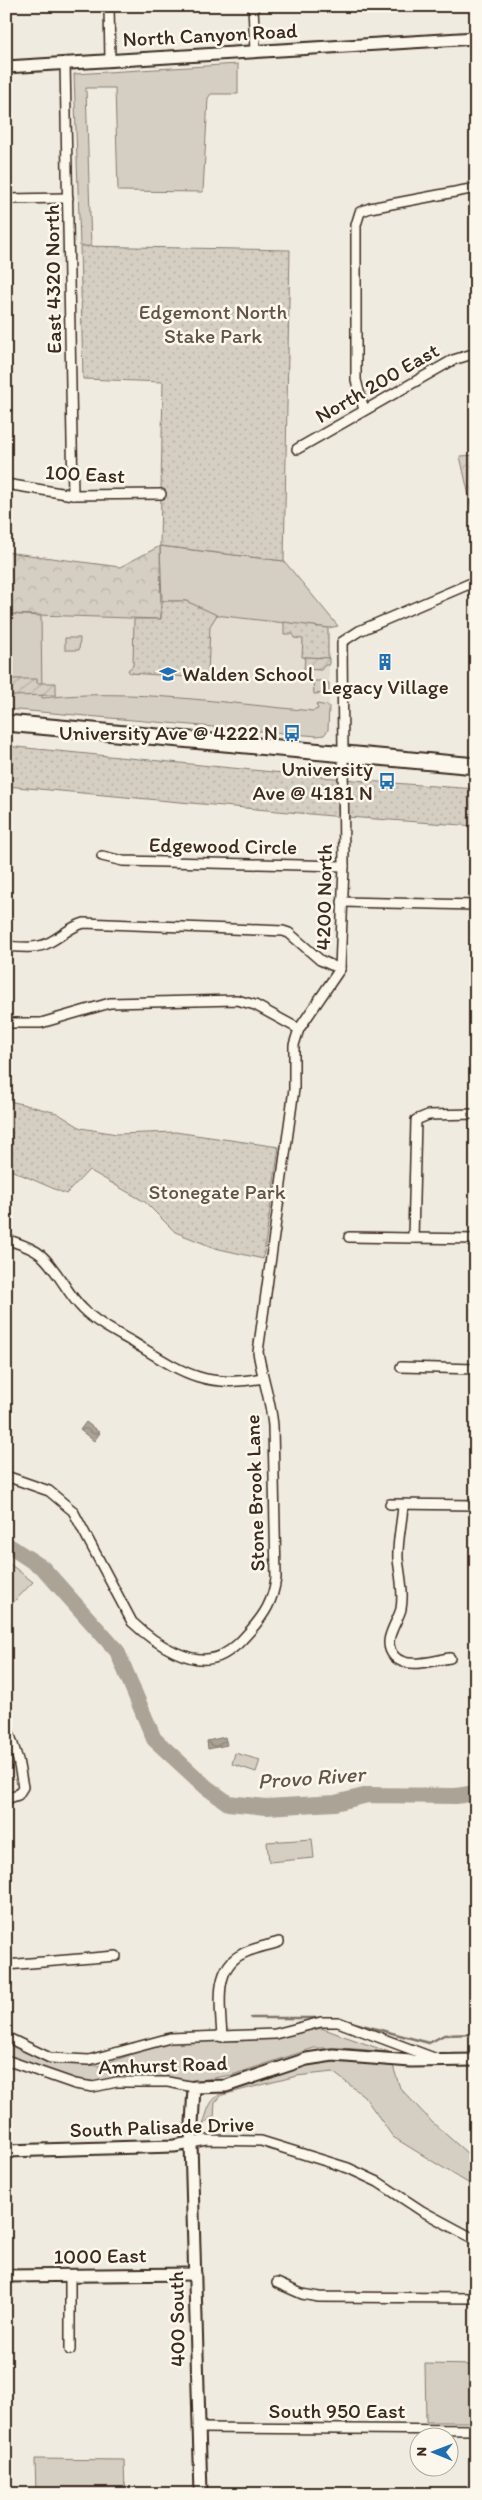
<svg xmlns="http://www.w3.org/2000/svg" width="482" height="2500" font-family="Itim,sans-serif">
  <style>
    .built { fill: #e2dcd1 }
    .grass { fill: #d5cec3; stroke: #887c70 }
    .forest { fill: url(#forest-crowns); stroke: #887c70 }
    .park { fill: url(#park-dots); stroke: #887c70 }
    .garden { fill: url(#garden-furrows); stroke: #887c70 }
    .water { fill: url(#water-waves); stroke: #7f7367 }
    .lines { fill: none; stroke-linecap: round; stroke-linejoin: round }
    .stream { stroke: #7f7367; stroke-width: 2.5 }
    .river { stroke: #aca397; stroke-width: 16 }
    .street-casing { stroke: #3b2a1e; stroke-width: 12 }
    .secondary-casing { stroke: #3b2a1e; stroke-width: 15 }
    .highway-casing { stroke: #3b2a1e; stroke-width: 19 }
    .street { stroke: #fbf7ec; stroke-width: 9 }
    .secondary { stroke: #fbf7ec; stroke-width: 11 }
    .highway { stroke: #fbf7ec; stroke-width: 15 }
    .labels { text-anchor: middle; stroke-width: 5; stroke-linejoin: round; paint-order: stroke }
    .street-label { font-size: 21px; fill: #3b2a1e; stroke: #fbf7ec }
    .park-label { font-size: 21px; fill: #625347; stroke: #fbf7ec }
    .poi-label { font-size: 21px; fill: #3b2a1e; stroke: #fbf7ec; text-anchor: end }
    .water-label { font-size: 22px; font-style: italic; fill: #635448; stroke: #fbf7ec }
  </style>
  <defs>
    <pattern id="forest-crowns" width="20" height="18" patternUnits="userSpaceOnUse" patternTransform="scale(1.25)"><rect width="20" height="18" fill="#d5cec3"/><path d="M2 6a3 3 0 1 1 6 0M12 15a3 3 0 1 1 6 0" fill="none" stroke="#b8b1a7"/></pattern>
    <pattern id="park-dots" width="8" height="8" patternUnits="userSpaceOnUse" patternTransform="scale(1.25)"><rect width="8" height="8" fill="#d5cec3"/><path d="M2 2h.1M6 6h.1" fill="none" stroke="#b8b1a7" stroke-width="1.8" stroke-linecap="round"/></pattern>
    <pattern id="garden-furrows" width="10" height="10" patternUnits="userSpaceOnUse" patternTransform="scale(1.25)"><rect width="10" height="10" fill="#d5cec3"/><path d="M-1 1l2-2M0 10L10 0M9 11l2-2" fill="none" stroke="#b8b1a7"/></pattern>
    <pattern id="water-waves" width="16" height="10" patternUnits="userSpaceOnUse" patternTransform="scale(1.25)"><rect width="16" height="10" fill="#aca397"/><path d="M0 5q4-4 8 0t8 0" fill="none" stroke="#8d857b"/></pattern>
  </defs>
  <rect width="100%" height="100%" fill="#f0ebe0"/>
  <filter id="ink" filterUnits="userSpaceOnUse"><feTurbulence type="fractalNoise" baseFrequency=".02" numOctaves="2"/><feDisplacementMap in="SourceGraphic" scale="10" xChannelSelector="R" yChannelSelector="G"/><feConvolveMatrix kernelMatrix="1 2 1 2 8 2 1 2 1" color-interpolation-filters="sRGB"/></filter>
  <g filter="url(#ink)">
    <path class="built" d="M162 601 215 615 329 628V715L42 698 6 614 161 619Z"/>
    <g class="grass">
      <path d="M238 64V94H211L208 98 203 192 118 191 115 88H86L91 247 80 246 74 74Z"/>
      <path d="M160 546 284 561 338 626 329 628 215 615 186 601H162Z"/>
      <path d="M6 614 41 616 42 698C132 688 223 703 313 711L318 709 316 704 329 706 328 730 324 735 317 736 6 709Z"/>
      <path d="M65 638H80L79 650H65Z"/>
      <path d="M313 681H325L329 683V693L314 694Z"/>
      <path d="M6 1561 33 1582 6 1610Z"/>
      <path d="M235 1753 260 1760 256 1772 232 1764Z"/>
      <path d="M312 1839 314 1858 269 1862 267 1842Z"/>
      <path d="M321 2028 389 2052 343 2048H314L232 2075 194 2081 160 2077 100 2082 78 2080 6 2056V2042L53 2062 100 2066 162 2043 197 2039 238 2041 275 2038Z"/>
      <path d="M346 2061 393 2066 400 2088 433 2123 476 2161V2188L393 2137 364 2096 333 2072 297 2076 222 2095 215 2103 214 2118H210L203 2125C209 2106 209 2099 228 2090L310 2063Z"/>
      <path d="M425 2364 476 2365V2422H426Z"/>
      <path d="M35 2459 124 2460 125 2494H36Z"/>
    </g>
    <g class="forest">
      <path d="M476 455V527L460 456Z"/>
      <path d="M160 546 161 619 6 614V552L120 567Z"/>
    </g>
    <g class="park">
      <path d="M80 246 290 250 284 561 160 546 163 382 83 379Z"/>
      <path d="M162 601H186L217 615 210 626 208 675 203 678 130 673 128 670 133 666 134 619H161Z"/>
      <path d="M284 622 328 628V658L302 657 303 639 294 638 293 634H284Z"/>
      <path d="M6 746 365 781 476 789V826L332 816 6 786Z"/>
      <path d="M6 1100 57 1113 81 1128 117 1134 175 1132 279 1147 263 1259 215 1248 175 1232 145 1202 89 1170 66 1194 6 1168Z"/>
    </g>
    <g class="garden">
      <path d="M305 657 329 658V665H325L321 670 304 669Z"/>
      <path d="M8 679H37V683H56V695L8 696Z"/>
    </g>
    <g class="water">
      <path d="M86 1422 100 1433 94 1441 80 1430Z"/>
      <path d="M225 1737 227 1745 208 1749 207 1741Z"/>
    </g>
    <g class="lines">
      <g class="stream">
        <path d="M251 2018H330"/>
        <path d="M340 2019 429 2043 444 2035 476 2034"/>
      </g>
      <path class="river" d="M6 1544 43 1568 117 1651 154 1739 206 1787 228 1803 266 1807 335 1803 368 1795 456 1796 476 1793"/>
      <g class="street-casing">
        <g id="street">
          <path d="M109 6 110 60"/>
          <path d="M253 6 255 51"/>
          <path d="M65 62 73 495"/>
          <path d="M6 199 68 198"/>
          <path d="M364 410 356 380V225L360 212 370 208 476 188"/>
          <path d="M297 449 453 360 476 353"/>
          <path d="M6 484 73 495 161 494"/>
          <path d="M102 856 123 861 344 866"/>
          <path d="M342 902 476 905"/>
          <path d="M6 946C19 947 34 949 46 944 60 938 69 927 84 923L283 931 289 933 320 960 340 969"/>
          <path d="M6 1023H41L110 1003 237 1000 255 1005 299 1029"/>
          <path d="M349 1237 476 1239"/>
          <path d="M413 1238 416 1120 428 1115 476 1114"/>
          <path d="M6 1239C17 1243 32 1247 41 1255 58 1270 67 1294 83 1309 97 1323 115 1332 131 1341 179 1370 203 1390 262 1378"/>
          <path d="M401 1367 476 1369"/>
          <path d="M6 1476 49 1491 73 1511 132 1622C153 1642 194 1671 224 1654 235 1648 242 1640 250 1631 265 1614 273 1601 276 1578L273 1426C271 1401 262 1377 258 1352L294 1089V1045L299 1029 340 969 344 866 342 642 359 631 476 581"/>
          <path d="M390 1504 476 1505"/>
          <path d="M403 1505C402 1523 397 1541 398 1559 400 1576 404 1592 401 1609 397 1624 381 1641 394 1656 406 1670 434 1660 450 1658"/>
          <path d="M6 1723 18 1760 23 1787 18 1795 6 1799"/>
          <path d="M6 1965 116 1956"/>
          <path d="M6 2037 50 2058 89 2060 170 2038 275 2034 321 2022H338L437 2059"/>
          <path d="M222 2037C221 2010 212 1969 242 1954 253 1948 267 1946 279 1942"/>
          <path d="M6 2060 75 2084 93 2087 117 2082H168L194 2087"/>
          <path d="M191 2143 207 2140 261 2141 348 2168 378 2182 422 2211 476 2240"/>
          <path d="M277 2283 302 2294 319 2297 476 2298"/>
          <path d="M70 2350V2275"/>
          <path d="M198 2428 476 2430"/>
        </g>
      </g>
      <g class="secondary-casing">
        <g id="secondary">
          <path d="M6 67 476 38"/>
          <path d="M6 2151 174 2146 191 2143"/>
          <path d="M6 2276 195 2274"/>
          <path d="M201 2494 191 2143 194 2087 226 2086 307 2059 333 2055 411 2061 476 2060"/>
        </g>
      </g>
      <g class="highway-casing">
        <path id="highway" d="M6 723 476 766"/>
      </g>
      <use href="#street" class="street"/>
      <use href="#secondary" class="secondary"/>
      <use href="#highway" class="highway"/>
    </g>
  </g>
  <defs>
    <g id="building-bare" transform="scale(1.35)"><path d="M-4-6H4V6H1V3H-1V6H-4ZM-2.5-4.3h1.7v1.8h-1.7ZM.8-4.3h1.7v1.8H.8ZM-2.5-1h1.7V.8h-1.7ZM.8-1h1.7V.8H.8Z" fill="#1f6fb2" stroke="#fbf7ec" stroke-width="2.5" paint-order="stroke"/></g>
    <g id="school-bare" transform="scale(1.35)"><path d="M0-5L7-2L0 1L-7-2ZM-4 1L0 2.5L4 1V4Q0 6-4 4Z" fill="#1f6fb2" stroke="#fbf7ec" stroke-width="2.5" paint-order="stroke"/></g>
    <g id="bus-bare" transform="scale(1.35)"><path d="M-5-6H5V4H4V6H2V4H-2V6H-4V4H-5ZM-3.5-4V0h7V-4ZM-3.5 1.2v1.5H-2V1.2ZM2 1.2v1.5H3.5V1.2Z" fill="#1f6fb2" stroke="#fbf7ec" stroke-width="2.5" paint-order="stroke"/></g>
  </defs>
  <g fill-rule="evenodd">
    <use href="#building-bare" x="385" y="662"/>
    <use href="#school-bare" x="168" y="674"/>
    <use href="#bus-bare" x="292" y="733"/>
    <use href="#bus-bare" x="387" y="781"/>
  </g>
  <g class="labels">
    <g class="street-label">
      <text transform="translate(210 35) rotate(-3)" y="7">North Canyon Road</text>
      <text transform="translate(53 279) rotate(-91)" y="7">East 4320 North</text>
      <text transform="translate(377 383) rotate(-30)" y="7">North 200 East</text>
      <text transform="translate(85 474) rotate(3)" y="7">100 East</text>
      <text transform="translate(223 846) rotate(1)" y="7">Edgewood Circle</text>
      <text transform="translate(324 897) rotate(-89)" y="7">4200 North</text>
      <text transform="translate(255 1493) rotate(-92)" y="7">Stone Brook Lane</text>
      <text transform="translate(163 2065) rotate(-2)" y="7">Amhurst Road</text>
      <text transform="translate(162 2127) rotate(-2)" y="7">South Palisade Drive</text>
      <text transform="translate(100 2256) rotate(-1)" y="7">1000 East</text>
      <text transform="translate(177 2319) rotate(-91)" y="7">400 South</text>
      <text x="337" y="2418">South 950 East</text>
    </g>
    <g class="park-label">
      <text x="213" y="319">Edgemont North<tspan x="213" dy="24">Stake Park</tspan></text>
      <text x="217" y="1199">Stonegate Park</text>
    </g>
    <g class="poi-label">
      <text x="182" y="681" text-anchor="start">Walden School</text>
      <text x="385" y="694" text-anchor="middle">Legacy Village</text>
      <text x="278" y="740">University Ave @ 4222 N</text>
      <text x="373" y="776">University<tspan x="373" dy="24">Ave @ 4181 N</tspan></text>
    </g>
    <g class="water-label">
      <text transform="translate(311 1777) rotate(-4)" y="8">Provo River</text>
    </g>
  </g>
  <rect width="482" height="2500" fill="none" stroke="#fbf7ec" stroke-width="25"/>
  <rect x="12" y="12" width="457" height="2475" fill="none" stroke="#3b2a1e" stroke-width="2" filter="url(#ink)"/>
  <g transform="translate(434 2452) rotate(271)"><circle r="24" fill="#fbf7ec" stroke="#aea59a"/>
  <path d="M0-4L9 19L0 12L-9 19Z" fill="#1f6fb2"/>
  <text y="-8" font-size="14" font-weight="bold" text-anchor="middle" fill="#3b2a1e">N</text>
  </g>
</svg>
